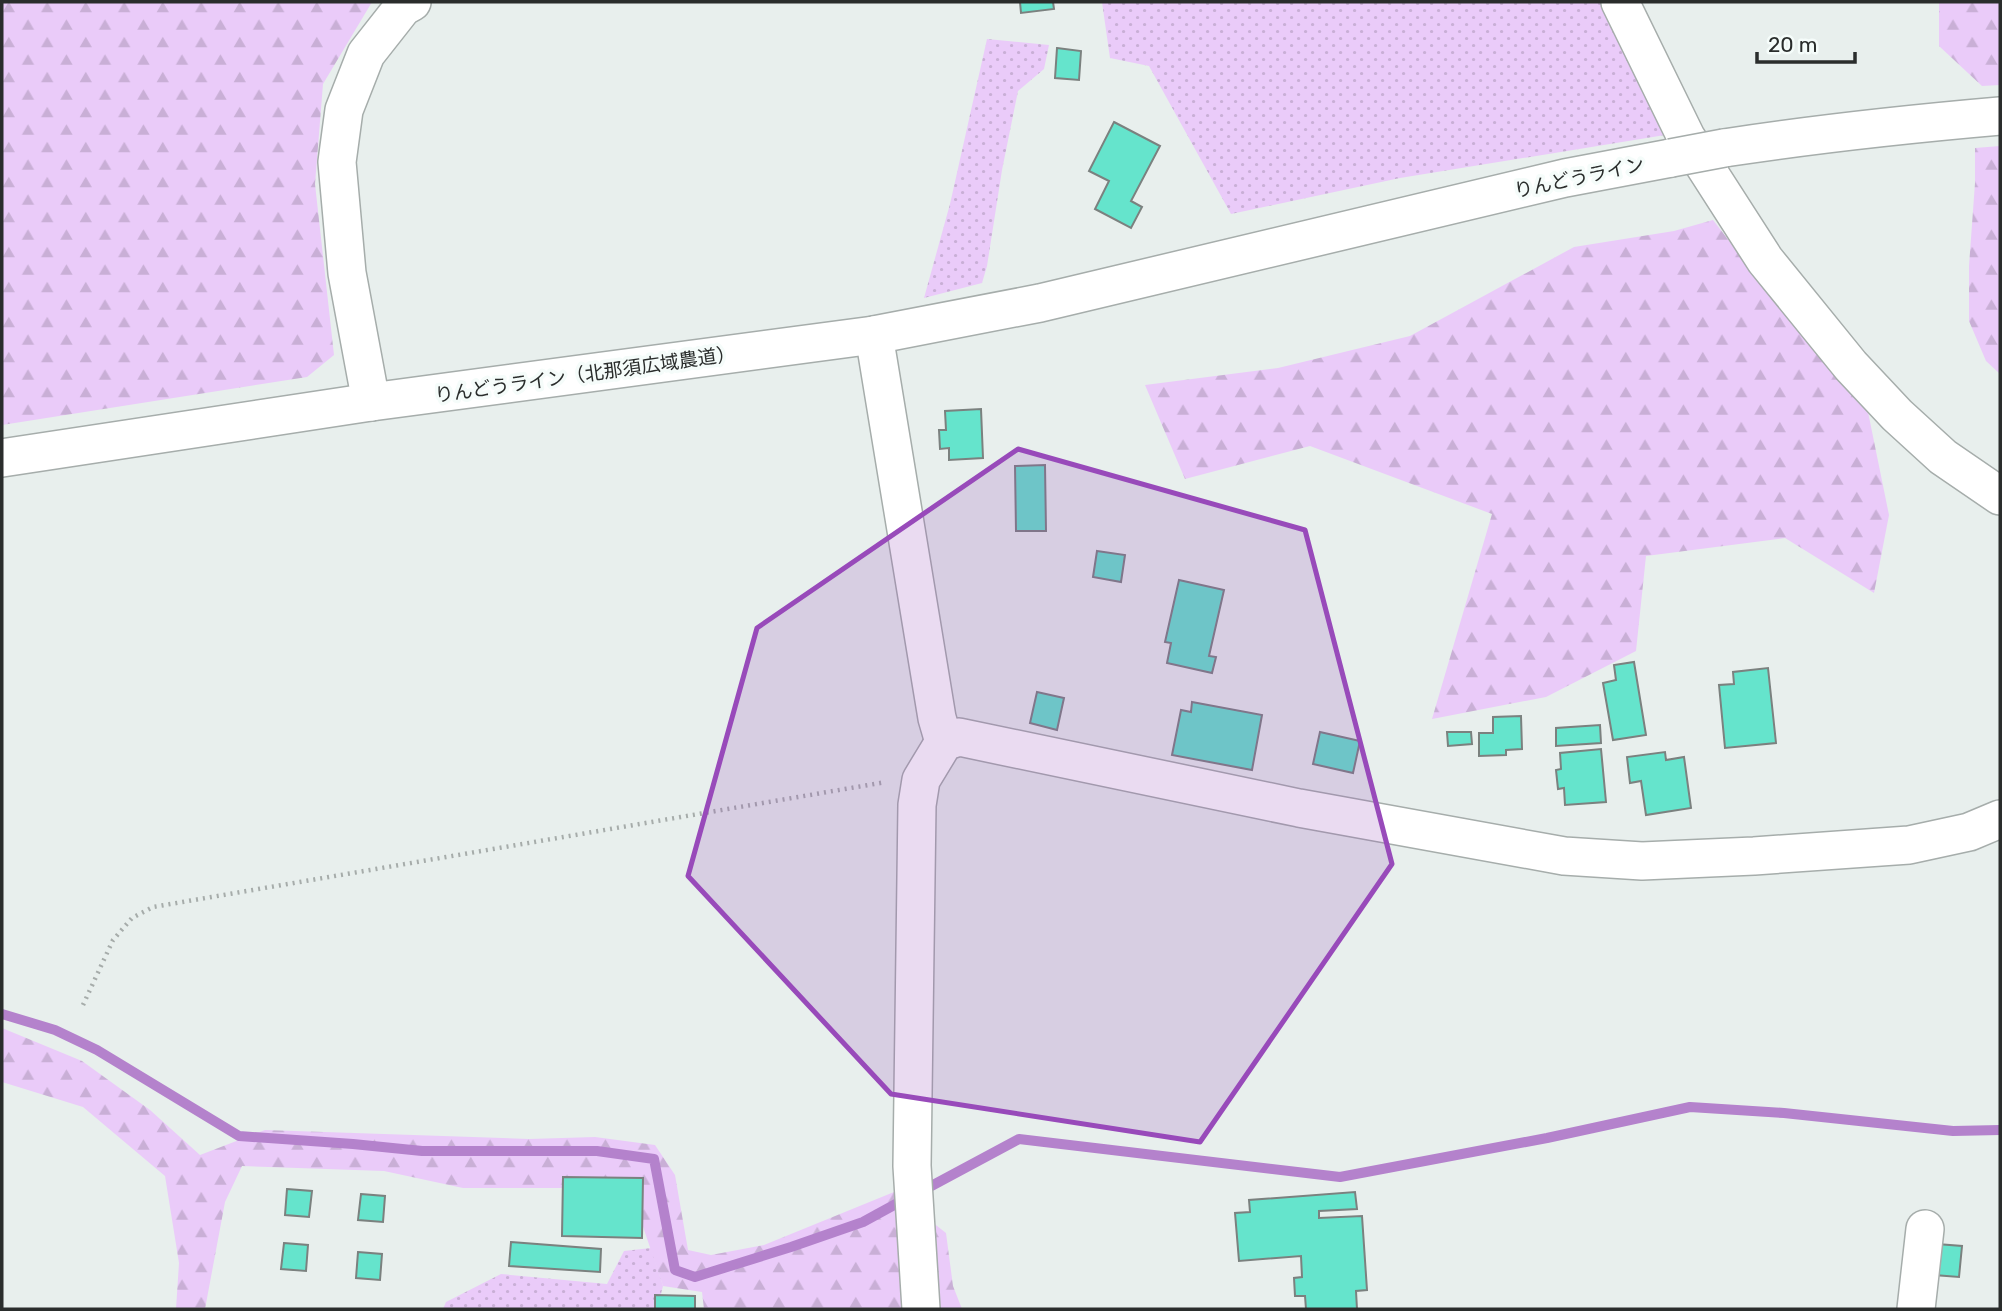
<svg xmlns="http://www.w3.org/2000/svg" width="2002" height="1311" font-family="Rubik,'Noto Sans JP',sans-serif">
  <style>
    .grass { fill: url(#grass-dots) }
    .forest { fill: url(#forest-firs) }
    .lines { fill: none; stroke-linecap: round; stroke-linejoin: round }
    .stream { stroke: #b482cc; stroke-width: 10 }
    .building { fill: #65e4cc; stroke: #7b817f; stroke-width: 2 }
    .minor-casing { stroke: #a6adab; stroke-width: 40 }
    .path { stroke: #a6acaa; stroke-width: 4.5; stroke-dasharray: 2 5; stroke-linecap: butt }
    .minor { stroke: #fff; stroke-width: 37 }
    .minor-bridge-casing { stroke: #a6adab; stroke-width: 40; stroke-linecap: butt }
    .minor-bridge { stroke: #fff; stroke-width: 37 }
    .marked { fill: #984aba; fill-opacity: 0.2; stroke: #984aba; stroke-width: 5; stroke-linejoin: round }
    .labels { text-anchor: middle; stroke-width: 7; stroke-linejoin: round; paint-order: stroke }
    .street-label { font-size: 19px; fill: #2a2d2c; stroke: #f5fcfa }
  </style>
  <defs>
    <pattern id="grass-dots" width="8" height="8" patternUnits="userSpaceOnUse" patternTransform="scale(1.75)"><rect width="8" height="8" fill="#eacbf9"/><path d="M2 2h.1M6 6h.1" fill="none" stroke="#c9afd6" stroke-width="1.8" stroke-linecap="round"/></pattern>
    <pattern id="forest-firs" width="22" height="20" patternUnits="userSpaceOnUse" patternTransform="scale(1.75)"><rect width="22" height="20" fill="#eacbf9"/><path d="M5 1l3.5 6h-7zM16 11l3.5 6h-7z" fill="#c9afd6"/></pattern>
  </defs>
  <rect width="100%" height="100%" fill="#e8efed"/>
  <g class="grass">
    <path d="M1102 2H1600L1665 135 1400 178 1231 214 1149 66 1110 58Z"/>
    <path d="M987 39 1049 45 1044 69 1018 91 1002 170 987 266 982 283 924 298 950 204Z"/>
    <path d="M651 1248 663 1286 657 1309H443L446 1302 501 1274 607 1284 624 1251Z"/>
  </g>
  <g class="forest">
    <path d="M2 2H372L323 84 315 184 334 355 307 377 2 425Z"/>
    <path d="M1939 2H2000V85L1982 86 1939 46Z"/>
    <path d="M2000 146V374L1986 361 1969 321V266L1975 183V148Z"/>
    <path d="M1713 220 1764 286 1867 407 1889 515 1874 593 1785 538 1646 556 1636 651 1546 697 1432 719 1492 514 1310 446 1185 479 1145 385 1278 368 1410 336 1574 247 1674 231Z"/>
    <path d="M2 1028 82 1061 150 1110 200 1155 265 1130 529 1139 595 1137 655 1145 675 1175 688 1250 711 1255 764 1245 894 1192 946 1233 953 1286 962 1309H704L702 1292 663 1286 630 1188H463L384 1171 242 1166 225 1202 205 1309H176L179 1263 165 1176 83 1107 2 1082Z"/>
  </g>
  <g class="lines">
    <g class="stream">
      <path d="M2 1014 55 1030 97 1050 239 1136 353 1144 422 1151H597L654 1159 675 1270 695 1277 791 1247 863 1222 905 1199"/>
      <path d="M922 1191 1019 1139 1340 1177 1547 1138 1690 1107 1784 1113 1953 1131 2000 1130"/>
    </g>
  </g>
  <g class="building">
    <path d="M1020 2H1053L1054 9 1021 13Z"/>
    <path d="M1057 48 1081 51 1079 80 1055 78Z"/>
    <path d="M1114 122 1160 146 1131 201 1142 207 1131 228 1095 209 1109 181 1089 171Z"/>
    <path d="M981 409 983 458 949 460V448L940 449 939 430H946L945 411Z"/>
    <path d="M1045 465 1046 531H1016L1015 466Z"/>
    <path d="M1097 551 1125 555 1121 582 1093 577Z"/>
    <path d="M1179 580 1224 590 1209 656 1216 657 1212 673 1167 663 1171 643 1165 642Z"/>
    <path d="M1634 662 1646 735 1613 740 1603 683 1616 680 1614 665Z"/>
    <path d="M1768 668 1776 743 1725 748 1719 685 1734 684 1733 672Z"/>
    <path d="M1037 692 1064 698 1057 730 1030 723Z"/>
    <path d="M1192 702 1262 715 1252 770 1172 755 1181 710 1191 712Z"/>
    <path d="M1521 716 1522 749 1506 750V755L1479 756V733H1493V717Z"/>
    <path d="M1600 725 1601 743 1556 746V728Z"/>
    <path d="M1320 732 1360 741 1353 773 1313 764Z"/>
    <path d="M1447 732H1471L1472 744 1448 746Z"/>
    <path d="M1601 749 1606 802 1565 805 1564 788 1558 789 1556 770 1561 769 1560 753Z"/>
    <path d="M1665 752 1666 760 1684 757 1691 808 1646 815 1641 781 1630 783 1627 757Z"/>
    <path d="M563 1177 643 1178 642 1238 562 1236Z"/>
    <path d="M287 1189 312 1191 309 1217 285 1215Z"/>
    <path d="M1355 1192 1357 1209 1319 1211V1218L1362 1216 1367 1290 1356 1291 1357 1309H1306L1305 1296H1295L1294 1278 1302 1277 1301 1256 1239 1261 1235 1213 1250 1212 1249 1200Z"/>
    <path d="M361 1194 385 1196 383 1222 358 1220Z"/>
    <path d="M511 1242 601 1249 600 1272 509 1266Z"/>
    <path d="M284 1243 308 1245 306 1271 281 1269Z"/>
    <path d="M1937 1244 1962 1246 1959 1277 1934 1275Z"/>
    <path d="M358 1252 382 1254 380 1280 356 1278Z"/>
    <path d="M655 1295 695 1296V1309H655Z"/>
  </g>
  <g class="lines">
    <g class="minor-casing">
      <g id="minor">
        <path d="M1620 2 1686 137 1765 260 1851 366 1897 415 1943 457 2000 496"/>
        <path d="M1724 148C1816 134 1908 124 2000 116"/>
        <path d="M874 335 937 718 944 742"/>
        <path d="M371 402 347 273 337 162 344 110 366 54 403 7 412 2"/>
        <path d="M2 458 371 402 874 335 1040 303 1565 178 1671 158"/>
        <path d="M921 1309 912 1166 917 805 921 780 944 742 959 737 1299 808 1564 856 1642 861 1754 856 1909 845 1969 832 2000 819"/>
        <path d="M1916 1309 1925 1229"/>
      </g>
    </g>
    <path class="path" d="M83 1005 113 940 132 918 153 907 886 782"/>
    <use href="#minor" class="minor"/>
    <g class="minor-bridge-casing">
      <path id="minor-bridge" d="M1671 158 1724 148"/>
    </g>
    <use href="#minor-bridge" class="minor-bridge"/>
  </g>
  <path class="marked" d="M1018 449 1305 530 1392 864 1200 1142 891 1094 688 876 757 628Z"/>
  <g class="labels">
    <g class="street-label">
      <text transform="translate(1579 177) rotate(-12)" y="7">りんどうライン</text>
      <text transform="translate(585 374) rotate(-8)" y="7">りんどうライン（北那須広域農道）</text>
    </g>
  </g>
  <rect width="2002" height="1311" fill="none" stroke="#2a2d2c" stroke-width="7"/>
  <path d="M1757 52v10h98v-10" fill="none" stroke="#2a2d2c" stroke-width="3.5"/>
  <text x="1768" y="52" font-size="21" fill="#2a2d2c" stroke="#f5fcfa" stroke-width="5" paint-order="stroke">20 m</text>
</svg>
